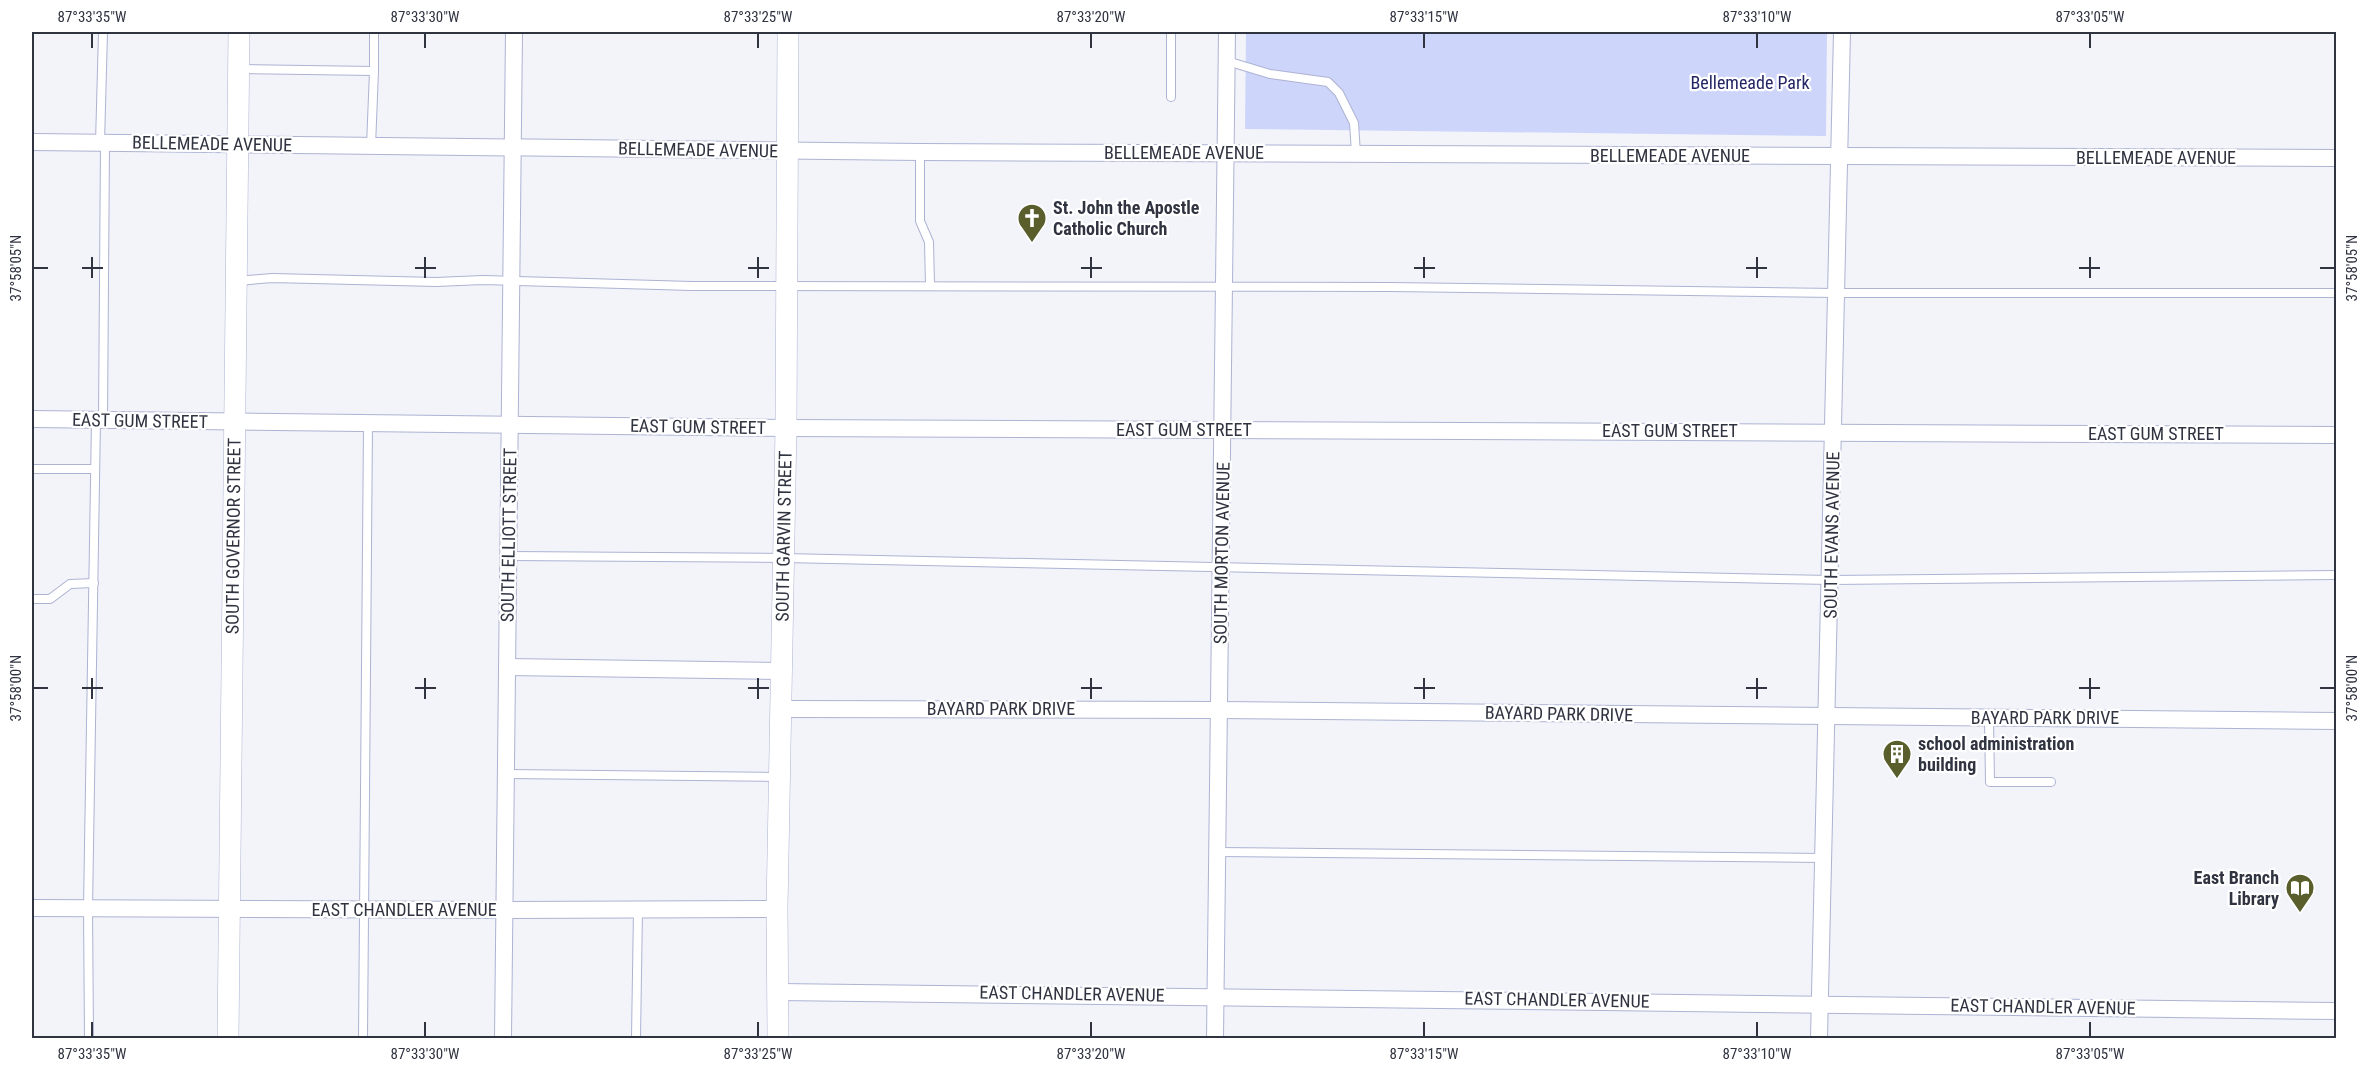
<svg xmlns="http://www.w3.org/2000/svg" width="2368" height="1070" font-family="'Roboto Condensed',sans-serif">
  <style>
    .green { fill: #ced5fb }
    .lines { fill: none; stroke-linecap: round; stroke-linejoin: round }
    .service-casing { stroke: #adb3d3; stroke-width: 10 }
    .minor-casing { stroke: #adb3d3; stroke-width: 18 }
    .tertiary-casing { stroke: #adb3d3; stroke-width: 22 }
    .service { stroke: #fff; stroke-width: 8 }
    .minor { stroke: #fff; stroke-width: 16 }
    .tertiary { stroke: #fff; stroke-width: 21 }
    .ticks { fill: none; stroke: #303340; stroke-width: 2 }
    .labels { text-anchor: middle; stroke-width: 4.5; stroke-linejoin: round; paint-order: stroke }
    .park-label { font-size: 18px; fill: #232565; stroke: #fff }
    .street-label { font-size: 18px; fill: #303340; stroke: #fff }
    .poi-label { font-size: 18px; font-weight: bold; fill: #303340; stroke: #fff; text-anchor: start }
    .neatline { fill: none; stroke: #303340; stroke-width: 2 }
    .ticks-label { font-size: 15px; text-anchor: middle; fill: #303340 }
  </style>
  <rect width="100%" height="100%" fill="#f2f4fa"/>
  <path class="green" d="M1246 32H1827L1826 136 1245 129Z"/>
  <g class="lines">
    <g class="service-casing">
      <g id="service">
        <path d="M1227 61 1270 74 1328 82 1339 93 1354 123 1356 154"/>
        <path d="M239 69 374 71V32"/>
        <path d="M1171 97V32"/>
        <path d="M100 143 103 32"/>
        <path d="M371 146 374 71"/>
        <path d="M920 152V221L929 242 930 285"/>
        <path d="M237 281 272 278 436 282 483 280 692 286 1390 287 1836 293H2336"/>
        <path d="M103 420 105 143"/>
        <path d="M32 469H95"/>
        <path d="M509 556 784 558 1831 580 2336 575"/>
        <path d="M32 599H50L70 584 94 583"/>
        <path d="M1989 718 1990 782H2051"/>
        <path d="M506 774 778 777"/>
        <path d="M1218 852 1824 858"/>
        <path d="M89 1038 88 908 96 420"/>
        <path d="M363 1038 368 424"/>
        <path d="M636 1038 638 909"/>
      </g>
    </g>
    <g class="minor-casing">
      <g id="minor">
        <path d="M32 142 920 152 2336 158"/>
        <path d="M32 419 786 428 2336 435"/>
        <path d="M507 667 782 671"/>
        <path d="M782 709 1220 710 2336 721"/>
        <path d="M32 908 504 910 777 909"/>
        <path d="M778 992 2336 1011"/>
        <path d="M503 1038 514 32"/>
        <path d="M1215 1038 1227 32"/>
        <path d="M1819 1038 1842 32"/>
      </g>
    </g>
    <g class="tertiary-casing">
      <g id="tertiary">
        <path id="s1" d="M228 1038 239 32"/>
        <path id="s2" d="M778 1038 777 909 786 428 788 32"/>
      </g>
    </g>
    <use href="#service" class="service"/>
    <use href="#minor" class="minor"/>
    <use href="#tertiary" class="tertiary"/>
  </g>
  <path class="ticks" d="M92 33V48M425 33V48M758 33V48M1091 33V48M1424 33V48M1757 33V48M2090 33V48M92 257V278M425 257V278M758 257V278M1091 257V278M1424 257V278M1757 257V278M2090 257V278M33 268H48M82 268H103M415 268H436M748 268H769M1081 268H1102M1414 268H1435M1746 268H1767M2079 268H2100M2320 268H2335M92 678V699M425 678V699M758 678V699M1091 678V699M1424 678V699M1757 678V699M2090 678V699M33 688H48M82 688H103M415 688H436M748 688H769M1081 688H1102M1414 688H1435M1746 688H1767M2079 688H2100M2320 688H2335M92 1022V1037M425 1022V1037M758 1022V1037M1091 1022V1037M1424 1022V1037M1757 1022V1037M2090 1022V1037"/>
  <defs>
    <g id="church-pin" transform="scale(1.5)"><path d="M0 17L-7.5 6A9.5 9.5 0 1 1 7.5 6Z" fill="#5a5e2c" stroke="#fff"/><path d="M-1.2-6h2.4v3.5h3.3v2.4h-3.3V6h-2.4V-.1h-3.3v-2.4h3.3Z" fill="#fff"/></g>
    <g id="building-pin" transform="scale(1.5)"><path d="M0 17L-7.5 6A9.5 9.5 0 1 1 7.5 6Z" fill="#5a5e2c" stroke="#fff"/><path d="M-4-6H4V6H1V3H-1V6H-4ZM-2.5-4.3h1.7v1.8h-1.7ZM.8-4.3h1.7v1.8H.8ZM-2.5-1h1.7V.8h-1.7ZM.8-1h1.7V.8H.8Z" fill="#fff"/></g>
    <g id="library-pin" transform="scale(1.5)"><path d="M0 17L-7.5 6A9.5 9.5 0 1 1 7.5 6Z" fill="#5a5e2c" stroke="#fff"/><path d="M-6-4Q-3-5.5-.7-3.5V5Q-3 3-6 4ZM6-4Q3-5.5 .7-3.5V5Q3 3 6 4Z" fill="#fff"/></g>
  </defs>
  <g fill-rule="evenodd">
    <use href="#church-pin" x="1032" y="218"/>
    <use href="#building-pin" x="1897" y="754"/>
    <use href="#library-pin" x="2300" y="888"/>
  </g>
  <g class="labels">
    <g class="park-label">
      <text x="1750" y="89">Bellemeade Park</text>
    </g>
    <g class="street-label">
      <text transform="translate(212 144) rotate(1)" y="6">BELLEMEADE AVENUE</text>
      <text transform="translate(698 150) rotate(1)" y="6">BELLEMEADE AVENUE</text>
      <text x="1184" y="159">BELLEMEADE AVENUE</text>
      <text x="1670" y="162">BELLEMEADE AVENUE</text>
      <text x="2156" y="164">BELLEMEADE AVENUE</text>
      <text transform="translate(140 421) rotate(1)" y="6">EAST GUM STREET</text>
      <text transform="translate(698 427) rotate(1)" y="6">EAST GUM STREET</text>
      <text x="1184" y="436">EAST GUM STREET</text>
      <text x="1670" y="437">EAST GUM STREET</text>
      <text x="2156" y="440">EAST GUM STREET</text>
      <text dy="6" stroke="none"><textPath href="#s1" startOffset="502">SOUTH GOVERNOR STREET</textPath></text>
      <text transform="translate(509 535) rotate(-89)" y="6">SOUTH ELLIOTT STREET</text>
      <text dy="6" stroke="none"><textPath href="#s2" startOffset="502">SOUTH GARVIN STREET</textPath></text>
      <text transform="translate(1832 535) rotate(-89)" y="6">SOUTH EVANS AVENUE</text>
      <text transform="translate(1222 553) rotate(-89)" y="6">SOUTH MORTON AVENUE</text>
      <text x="1001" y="715">BAYARD PARK DRIVE</text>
      <text transform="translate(1559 714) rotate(1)" y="6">BAYARD PARK DRIVE</text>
      <text x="2045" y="724">BAYARD PARK DRIVE</text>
      <text x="404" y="916">EAST CHANDLER AVENUE</text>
      <text transform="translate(1072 994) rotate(1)" y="6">EAST CHANDLER AVENUE</text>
      <text transform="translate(1557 1000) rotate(1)" y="6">EAST CHANDLER AVENUE</text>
      <text transform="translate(2043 1007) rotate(1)" y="6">EAST CHANDLER AVENUE</text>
    </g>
    <g class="poi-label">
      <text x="1053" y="214">St. John the Apostle<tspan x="1053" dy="21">Catholic Church</tspan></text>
      <text x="1918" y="750">school administration<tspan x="1918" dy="21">building</tspan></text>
      <text x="2279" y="884" text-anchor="end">East Branch<tspan x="2279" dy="21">Library</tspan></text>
    </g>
  </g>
  <rect width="2368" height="1070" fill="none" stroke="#ffffff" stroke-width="66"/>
  <rect x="33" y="33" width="2302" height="1004" class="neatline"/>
  <g class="ticks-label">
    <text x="92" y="22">87°33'35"W</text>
    <text x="425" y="22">87°33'30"W</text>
    <text x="758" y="22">87°33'25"W</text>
    <text x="1091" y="22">87°33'20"W</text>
    <text x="1424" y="22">87°33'15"W</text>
    <text x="1757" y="22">87°33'10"W</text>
    <text x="2090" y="22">87°33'05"W</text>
    <text transform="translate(16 268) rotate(-90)" y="5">37°58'05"N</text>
    <text transform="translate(2352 268) rotate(-90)" y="5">37°58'05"N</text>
    <text transform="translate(16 688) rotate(-90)" y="5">37°58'00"N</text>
    <text transform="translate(2352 688) rotate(-90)" y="5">37°58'00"N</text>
    <text x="92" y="1059">87°33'35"W</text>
    <text x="425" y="1059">87°33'30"W</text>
    <text x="758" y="1059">87°33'25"W</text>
    <text x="1091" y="1059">87°33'20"W</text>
    <text x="1424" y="1059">87°33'15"W</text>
    <text x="1757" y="1059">87°33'10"W</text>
    <text x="2090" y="1059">87°33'05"W</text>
  </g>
</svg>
